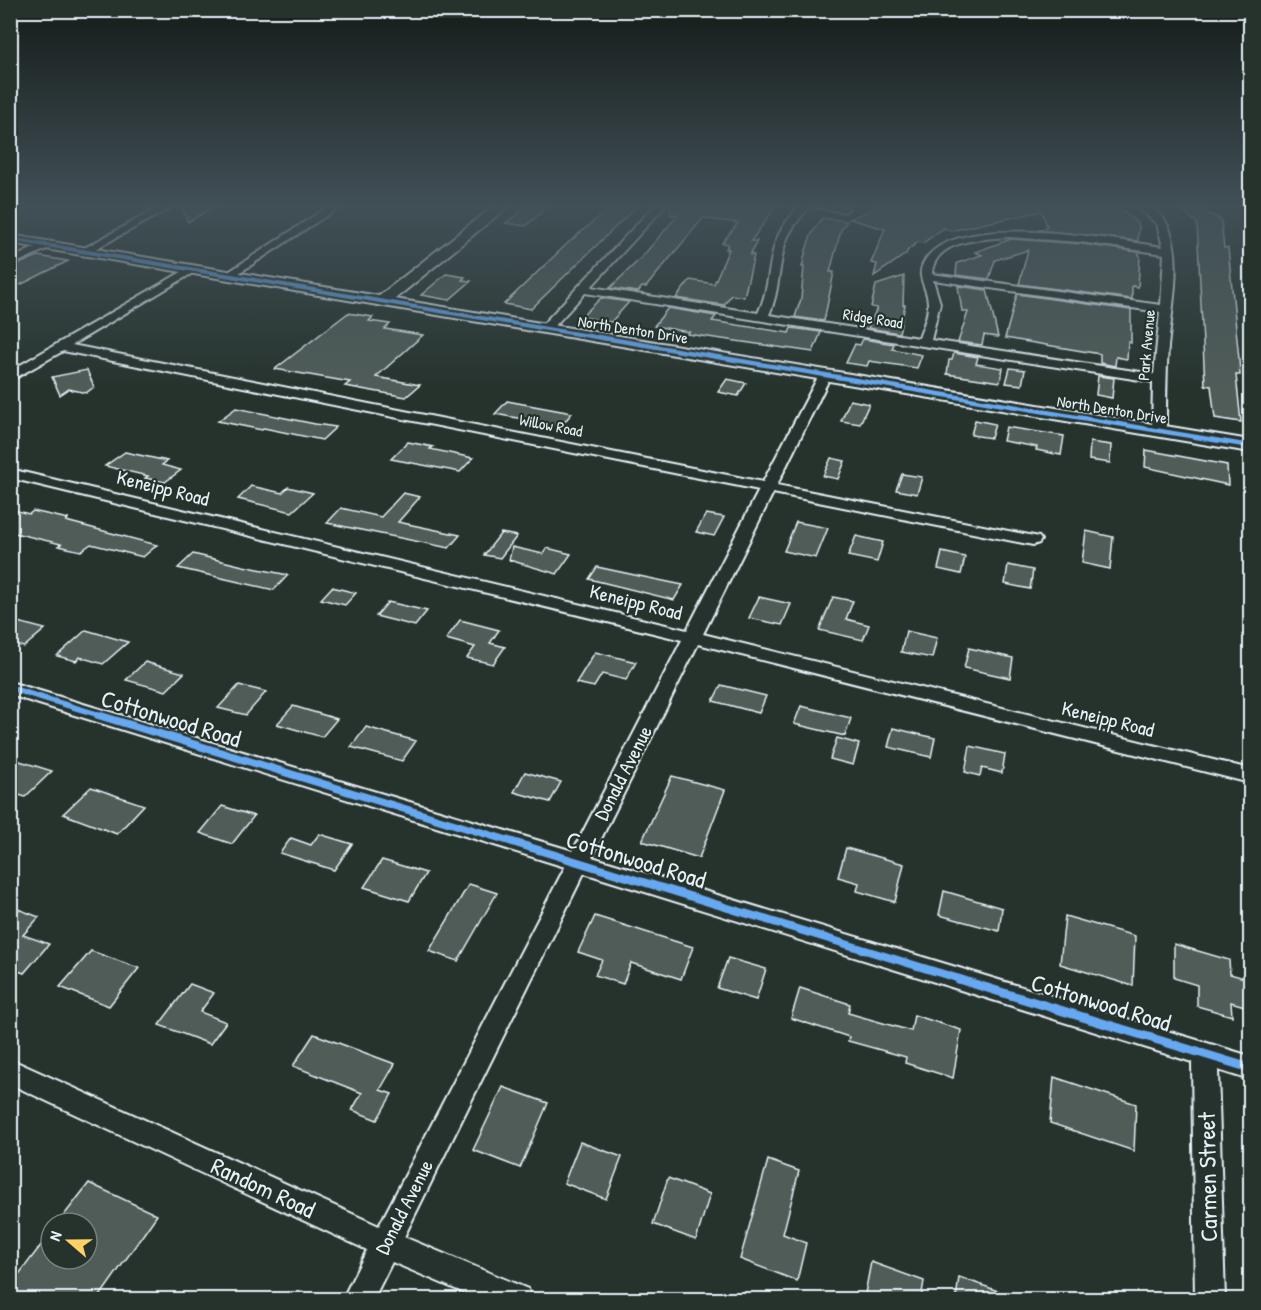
<svg xmlns="http://www.w3.org/2000/svg" width="1261" height="1310" font-family="'Patrick Hand',sans-serif">
  <style>
    .building { fill: #505c59; stroke: #e8f1f8; stroke-width: 1.5 }
    .lines { fill: none; stroke-linecap: round; stroke-linejoin: round }
    .street-casing { stroke: #e8f1f8; stroke-width: 4 }
    .secondary-casing { stroke: #e8f1f8; stroke-width: 4 }
    .street { fill: #26332d; fill-rule: evenodd }
    .secondary { fill: #26332d; fill-rule: evenodd }
    .cycleway-far4-casing { stroke: #26332d; stroke-width: 6 }
    .cycleway-far3-casing { stroke: #26332d; stroke-width: 8 }
    .cycleway-far2-casing { stroke: #26332d; stroke-width: 10 }
    .cycleway-far1-casing { stroke: #26332d; stroke-width: 11 }
    .cycleway-casing { stroke: #26332d; stroke-width: 13 }
    .cycleway-far4 { stroke: #66a8f1; stroke-width: 4 }
    .cycleway-far3 { stroke: #66a8f1; stroke-width: 4.5 }
    .cycleway-far2 { stroke: #66a8f1; stroke-width: 6 }
    .cycleway-far1 { stroke: #66a8f1; stroke-width: 8 }
    .cycleway { stroke: #66a8f1; stroke-width: 9 }
    .labels { text-anchor: middle; stroke-width: 4.5; stroke-linejoin: round; paint-order: stroke }
    .far-street-label { font-size: 16px; fill: #e8f1f8; stroke: #26332d }
    .street-label { font-size: 20px; fill: #e8f1f8; stroke: #26332d }
    .near-street-label { font-size: 24px; fill: #e8f1f8; stroke: #26332d }
  </style>
  <rect width="100%" height="100%" fill="#26332d"/>
  <filter id="ink" filterUnits="userSpaceOnUse"><feTurbulence type="fractalNoise" baseFrequency=".0167" numOctaves="2"/><feDisplacementMap in="SourceGraphic" scale="12" xChannelSelector="R" yChannelSelector="G"/><feConvolveMatrix kernelMatrix="1 2 1 2 8 2 1 2 1" color-interpolation-filters="sRGB"/></filter>
  <g filter="url(#ink)">
    <g class="building">
      <path d="M180 204H219L188 222Z"/>
      <path d="M530 204H550L526 226 506 223Z"/>
      <path d="M614 204H639L531 309 504 304 568 243Z"/>
      <path d="M671 204 776 206 751 241H757L750 255H754L744 297 731 295 724 305 676 298 690 280 714 284 729 249H726L728 244 722 243 738 223 703 218 646 287H642L638 292 610 288 641 258 678 215 670 214Z"/>
      <path d="M882 204H1083V206L1115 204 1139 225 1138 241 1038 230 1047 227 1042 211 950 231 944 228 923 243 918 242 908 250 906 254 874 276 877 264 871 263 885 229 850 219Z"/>
      <path d="M1174 204H1191L1221 220 1224 248H1228L1239 359 1240 375H1236L1241 422 1215 418 1211 386 1205 385 1197 223Z"/>
      <path d="M822 218 847 221 841 230 830 272H834L824 321 795 317 801 299 804 267H802L806 250 811 235Z"/>
      <path d="M1011 239 1081 244 1138 252 1140 256 1138 287 1132 286V299L1019 284 1028 250 995 260 989 279 956 275 957 263 982 255 975 252Z"/>
      <path d="M38 256 68 261 10 290V268Z"/>
      <path d="M446 274 465 277 462 280 471 281 449 300 421 295Z"/>
      <path d="M904 276 903 305H905L899 333 868 328 877 308 871 307 876 285Z"/>
      <path d="M958 286 987 290 998 337 984 335 982 345 958 342 968 312 962 311Z"/>
      <path d="M1017 294 1131 310V343L1128 342 1127 359 1116 357 1115 366 1100 363V354L1005 338Z"/>
      <path d="M601 298 629 302 611 322 581 317Z"/>
      <path d="M668 308 716 316 712 321 789 333 791 328 821 332 813 352 687 334 689 332 654 326Z"/>
      <path d="M348 313 373 317 369 321 390 324 385 329 423 335 376 377 420 385 406 397 345 386 350 382 275 369Z"/>
      <path d="M863 339 894 344 892 349 922 355 917 368 869 361 867 366 846 363 855 344 860 345Z"/>
      <path d="M954 353 978 357 976 364 1003 368 1000 382 947 374 949 360H952Z"/>
      <path d="M1010 368 1025 370 1022 385 1006 383Z"/>
      <path d="M87 370 94 387 86 393 69 389 60 395 52 377Z"/>
      <path d="M1098 376 1114 378 1112 398 1096 395Z"/>
      <path d="M727 379 746 383 738 396 718 392Z"/>
      <path d="M850 400 869 404 860 424 841 421Z"/>
      <path d="M507 401 572 413 561 426 495 414Z"/>
      <path d="M236 408 315 424 336 427 322 440 264 428 262 430 218 421Z"/>
      <path d="M975 420 995 424 991 438 971 435Z"/>
      <path d="M1006 427 1064 436 1061 455 1036 450 1037 447 1003 441Z"/>
      <path d="M408 442 433 447 430 449 473 458 460 472 391 459Z"/>
      <path d="M1090 442 1111 445 1110 463 1089 460Z"/>
      <path d="M1146 450 1227 465 1228 485 1145 467Z"/>
      <path d="M125 452 167 461 162 465 181 470 165 482 145 478 148 476 105 466Z"/>
      <path d="M831 458 845 461 838 479 823 476Z"/>
      <path d="M902 474 922 477 917 494 896 490Z"/>
      <path d="M251 486 282 493 288 487 313 493 292 512 238 499Z"/>
      <path d="M403 493 420 497 398 522 460 535 449 548 327 523 341 508 381 517Z"/>
      <path d="M10 509 29 514 33 511 68 519 66 521 157 545 143 557 91 544 81 551 58 546 61 544 10 532Z"/>
      <path d="M706 514 724 517 714 536 696 532Z"/>
      <path d="M796 522 828 528 816 558 784 551Z"/>
      <path d="M1086 531 1113 537 1110 569 1082 563Z"/>
      <path d="M501 533 517 536 500 558 484 555Z"/>
      <path d="M856 536 883 542 877 562 848 556Z"/>
      <path d="M512 547 543 554 547 548 571 554 557 574 509 560Z"/>
      <path d="M942 552 965 557 961 574 938 569Z"/>
      <path d="M193 554 243 566 288 575 274 590 178 568Z"/>
      <path d="M1008 565 1033 570 1030 589 1005 584Z"/>
      <path d="M597 567 644 577 683 585 674 600 589 579Z"/>
      <path d="M332 587 356 593 345 605 321 599Z"/>
      <path d="M759 597 791 604 782 625 749 618Z"/>
      <path d="M833 597 853 601 846 619 869 625 863 640 819 630Z"/>
      <path d="M388 602 427 611 415 626 376 616Z"/>
      <path d="M10 620 45 629 24 647 10 643Z"/>
      <path d="M460 620 499 630 490 643 505 647 493 664 467 658 475 647 446 639Z"/>
      <path d="M86 630 128 642 103 664 80 657 76 661 57 656Z"/>
      <path d="M906 631 937 638 932 658 901 652Z"/>
      <path d="M969 648 1013 658 1010 678 964 668Z"/>
      <path d="M595 652 636 662 626 680 602 674 594 687 576 683Z"/>
      <path d="M145 662 184 673 166 691 126 680Z"/>
      <path d="M239 685 266 692 246 715 218 708Z"/>
      <path d="M721 685 766 696 759 713 713 701Z"/>
      <path d="M293 706 337 719 322 737 277 724Z"/>
      <path d="M801 706 851 718 845 736 794 724Z"/>
      <path d="M366 727 416 741 402 761 351 747Z"/>
      <path d="M893 728 935 738 931 757 888 747Z"/>
      <path d="M837 738 859 744 853 765 830 759Z"/>
      <path d="M970 746 1005 754 1002 773 982 768 980 776 965 772Z"/>
      <path d="M10 758 52 771 25 797 10 792Z"/>
      <path d="M525 772 561 782 550 802 514 792Z"/>
      <path d="M672 776 725 790 699 858 642 841Z"/>
      <path d="M91 787 144 805 117 834 63 814Z"/>
      <path d="M222 806 254 816 232 844 200 833Z"/>
      <path d="M319 834 352 844 334 870 280 853 291 838 311 845Z"/>
      <path d="M846 848 904 864 895 902 857 891 859 883 838 877Z"/>
      <path d="M382 860 426 873 409 901 364 887Z"/>
      <path d="M469 884 497 893 458 961 429 951Z"/>
      <path d="M944 891 1002 908 999 931 939 915Z"/>
      <path d="M10 906 39 917 23 935 49 944 24 973 10 968Z"/>
      <path d="M595 916 693 947 681 979 631 963 623 984 595 975 602 960 578 952Z"/>
      <path d="M1065 916 1135 936 1133 986 1060 964Z"/>
      <path d="M1174 944 1229 960 1230 974 1251 980V1008L1231 1002 1232 1016 1197 1006V985L1174 978Z"/>
      <path d="M91 951 139 968 109 1006 60 987Z"/>
      <path d="M728 958 766 969 756 1000 717 988Z"/>
      <path d="M190 984 214 993 200 1012 226 1022 210 1044 159 1025Z"/>
      <path d="M800 988 850 1004 848 1013 911 1031 914 1015 961 1030 953 1078 905 1063 906 1057 848 1041 849 1037 791 1018Z"/>
      <path d="M314 1034 395 1064 380 1090 392 1094 377 1120 352 1110 362 1093 293 1066Z"/>
      <path d="M1054 1077 1136 1104 1134 1151 1050 1123Z"/>
      <path d="M503 1087 548 1103 520 1168 473 1150Z"/>
      <path d="M580 1142 622 1157 606 1199 564 1183Z"/>
      <path d="M768 1160 799 1171 783 1234 806 1243 797 1281 740 1259Z"/>
      <path d="M668 1178 710 1194 696 1240 653 1224Z"/>
      <path d="M89 1183 157 1215 98 1299H10V1286L51 1232V1259H87V1223H58Z"/>
      <path d="M871 1262 924 1281 921 1299H864Z"/>
      <path d="M959 1277 1015 1297V1299H956Z"/>
    </g>
    <g class="lines">
      <g class="street-casing">
        <g id="street">
          <path d="M165 204H178L88 253 79 251Z"/>
          <path d="M332 204H344L233 277H225L224 275Z"/>
          <path d="M656 204H667L591 287 758 313C769 291 768 267 775 244 780 228 791 216 801 204H833L849 209 844 212 810 206C801 217 791 228 786 241 778 265 780 291 769 315L919 338C923 327 929 314 928 303 928 288 916 278 923 264 949 208 1113 240 1163 247L1157 224 1133 204C1149 204 1163 213 1169 228 1183 260 1171 313 1168 347 1166 375 1166 402 1166 430L1159 434 1152 430 1153 382 585 293 550 331H542V325ZM1009 237 1081 242 1164 254 1161 305 932 274C934 239 983 239 1009 237ZM933 280 1160 312 1154 374 931 340 940 303Z"/>
          <path d="M47 242 51 243V247L10 266V259Z"/>
          <path d="M192 266 196 267V271L72 345 763 482 819 375 825 371 831 375 777 485 1039 537 1041 540 1039 543 1033 545 773 493 703 634 1250 769V783L698 644 592 857 1250 1056V1080L1218 1070 1225 1300H1195L1192 1062 584 873 404 1237 528 1289 532 1300H481L392 1262 373 1300H342L367 1250 10 1084V1059L379 1226 565 867 10 695V682L573 851 682 640 10 478V469L687 630 759 490 63 351 10 381V371Z"/>
        </g>
      </g>
      <g class="secondary-casing">
        <path id="secondary" d="M496 204H511L395 299 1250 440V452L10 243V235L379 296Z"/>
      </g>
      <use href="#street" class="street"/>
      <use href="#secondary" class="secondary"/>
      <g class="cycleway-far4-casing">
        <path id="cycleway-far4" d="M10 239 607 339"/>
      </g>
      <g class="cycleway-far3-casing">
        <path id="cycleway-far3" d="M598 337 1250 446"/>
      </g>
      <g class="cycleway-far2-casing">
        <path id="cycleway-far2" d="M10 688 103 716"/>
      </g>
      <g class="cycleway-far1-casing">
        <path id="cycleway-far1" d="M98 715 963 980"/>
      </g>
      <g class="cycleway-casing">
        <path id="cycleway" d="M958 979 1250 1068"/>
      </g>
      <use href="#cycleway-far4" class="cycleway-far4"/>
      <use href="#cycleway-far3" class="cycleway-far3"/>
      <use href="#cycleway-far2" class="cycleway-far2"/>
      <use href="#cycleway-far1" class="cycleway-far1"/>
      <use href="#cycleway" class="cycleway"/>
    </g>
  </g>
  <linearGradient id="sky" x2="0" y2="1"><stop stop-color="#151c19"/><stop offset="0.53" stop-color="#415057"/><stop offset="1" stop-color="#415057" stop-opacity="0"/></linearGradient>
  <rect width="1261" height="388" fill="url(#sky)"/>
  <g class="labels">
    <g class="far-street-label">
      <text transform="translate(873 318) rotate(9)" y="6">Ridge Road</text>
      <text transform="translate(633 329) rotate(9)" y="6">North Denton Drive</text>
      <text transform="translate(1146 345) rotate(-85)" y="6">Park Avenue</text>
      <text transform="translate(1112 409) rotate(9)" y="6">North Denton Drive</text>
      <text transform="translate(551 425) rotate(11)" y="6">Willow Road</text>
    </g>
    <g class="street-label">
      <text transform="translate(163 488) rotate(14)" y="7">Keneipp Road</text>
      <text transform="translate(636 602) rotate(14)" y="7">Keneipp Road</text>
      <text transform="translate(1108 719) rotate(14)" y="7">Keneipp Road</text>
      <text transform="translate(623 773) rotate(-63)" y="7">Donald Avenue</text>
      <text transform="translate(404 1207) rotate(-63)" y="7">Donald Avenue</text>
    </g>
    <g class="near-street-label">
      <text transform="translate(171 719) rotate(17)" y="8">Cottonwood Road</text>
      <text transform="translate(636 860) rotate(17)" y="8">Cottonwood Road</text>
      <text transform="translate(1101 1003) rotate(17)" y="8">Cottonwood Road</text>
      <text transform="translate(1208 1177) rotate(-91)" y="8">Carmen Street</text>
      <text transform="translate(263 1188) rotate(25)" y="8">Random Road</text>
    </g>
  </g>
  <rect width="1261" height="1310" fill="none" stroke="#26332d" stroke-width="36"/>
  <rect x="18" y="18" width="1225" height="1274" fill="none" stroke="#e8f1f8" stroke-width="2" filter="url(#ink)"/>
  <g transform="translate(69 1241) rotate(290)"><circle r="28" fill="#26332d" stroke="#747f7e" stroke-width="1.5"/>
  <path d="M0-4.5L10 22L0 15L-10 22Z" fill="#ffd166"/>
  <text y="-9" font-size="16" font-weight="bold" text-anchor="middle" fill="#e8f1f8">N</text>
  </g>
</svg>
